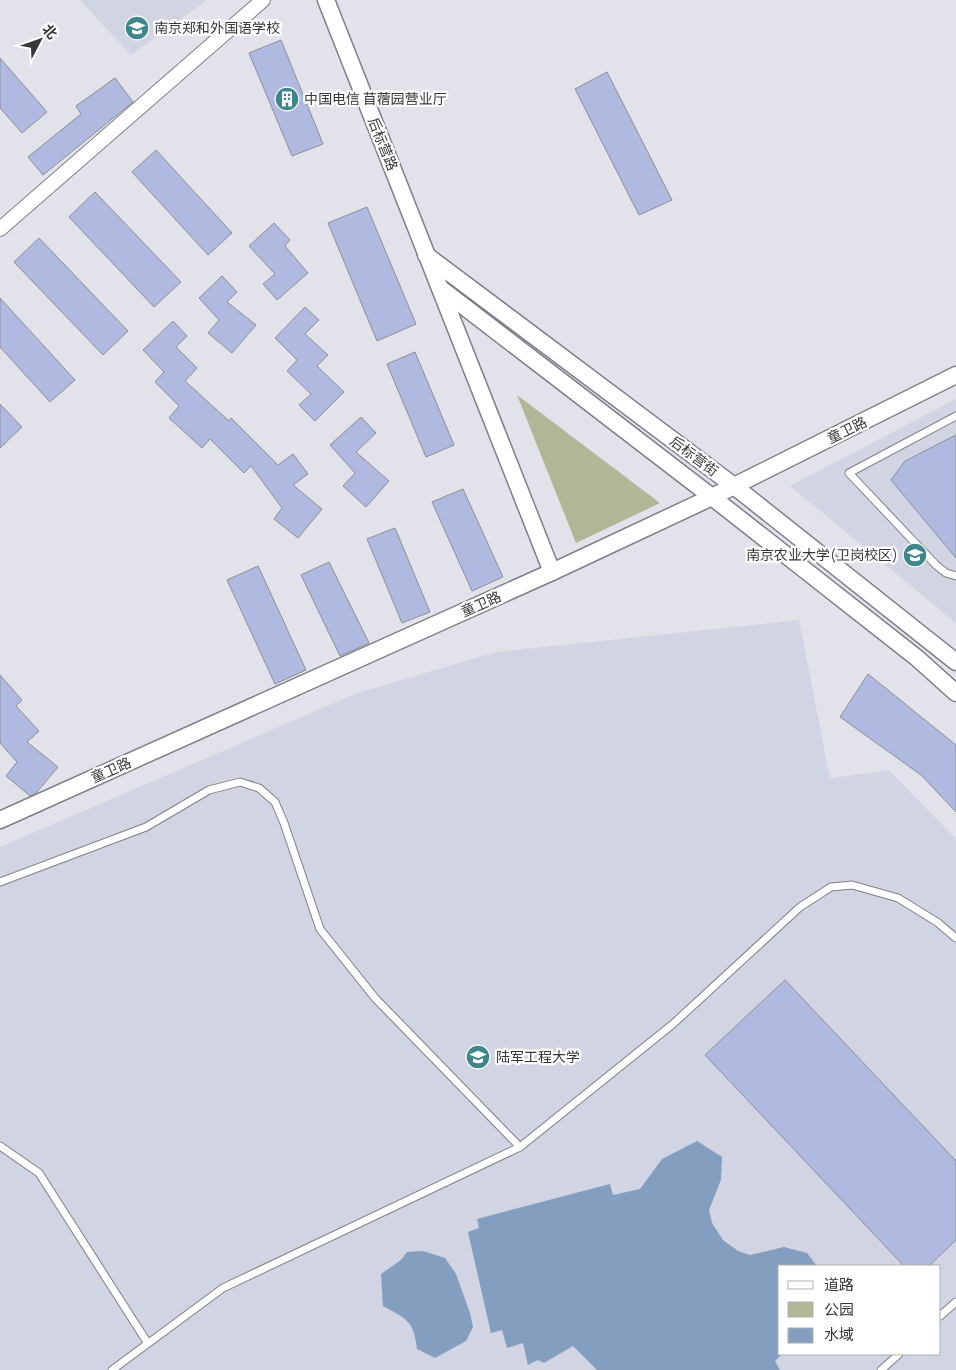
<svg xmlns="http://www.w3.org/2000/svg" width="956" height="1370" font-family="Manrope,'Noto Sans SC',sans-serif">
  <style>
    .built { fill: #d1d4e2; fill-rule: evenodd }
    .green { fill: #b2b697 }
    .water { fill: #839ebe }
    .building { fill: #b0b9e0; stroke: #8c8e95 }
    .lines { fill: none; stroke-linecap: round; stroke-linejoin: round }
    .service-casing { stroke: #7e7f86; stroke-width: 9 }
    .minor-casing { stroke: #7e7f86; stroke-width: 16 }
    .tertiary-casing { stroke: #7e7f86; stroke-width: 19 }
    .service { stroke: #fff; stroke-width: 7 }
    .minor { stroke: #fff; stroke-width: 14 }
    .tertiary { stroke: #fff; stroke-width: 16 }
    .labels { text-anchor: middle; stroke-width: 4.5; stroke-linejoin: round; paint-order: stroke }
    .poi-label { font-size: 14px; fill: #37373a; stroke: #fff; text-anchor: start }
    .street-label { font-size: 14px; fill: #37373a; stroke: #fff }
  </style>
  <rect width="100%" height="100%" fill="#e1e2ea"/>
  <g class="built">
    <path d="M80 0H207L131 55Z"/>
    <path d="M956 399V623L790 486Z"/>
    <path d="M799 620 830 778 889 770 956 839V1370H0V847L355 694 496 652ZM780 1266H940V1354H780Z"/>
  </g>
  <path class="green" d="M517 395 660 503 576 543Z"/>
  <g class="water">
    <path d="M697 1141 722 1157 721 1180 709 1210 712 1223 723 1240 738 1251 750 1255 784 1247 807 1253 817 1266H780V1354H782L775 1361 780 1370H597L573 1346 544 1363 538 1360 528 1365 523 1343 507 1348 502 1330 491 1333 468 1232 479 1228 477 1219 610 1184 613 1195 640 1189 662 1159Z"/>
    <path d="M423 1251 445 1258 456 1274 470 1313 473 1327 466 1341 435 1358 417 1349C414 1320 405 1318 383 1306L381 1274 401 1260 407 1252Z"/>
  </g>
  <g class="building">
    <path d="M281 40 323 144 292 156 249 53Z"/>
    <path d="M0 58 47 112 22 133 0 108Z"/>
    <path d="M607 72 672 200 639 215 575 89Z"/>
    <path d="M115 78 133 102 43 175 28 157 81 114 76 106Z"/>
    <path d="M156 150 232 233 208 255 132 172Z"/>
    <path d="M95 192 181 282 154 307 69 217Z"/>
    <path d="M367 207 416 324 377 341 328 223Z"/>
    <path d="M274 223 290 240 285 246 308 273 277 300 263 284 275 274 249 246Z"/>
    <path d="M39 238 128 331 103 355 14 262Z"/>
    <path d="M222 276 237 292 227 302 256 325 232 353 208 333 219 320 199 298Z"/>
    <path d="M0 298 75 380 50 402 0 347Z"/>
    <path d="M305 307 319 320 305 334 328 355 317 366 344 392 315 421 299 405 311 394 287 371 297 360 275 338Z"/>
    <path d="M173 321 187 336 176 347 197 368 185 381 229 421 231 418 278 465 293 454 308 474 293 485 322 509 298 538 274 519 282 508 251 466 244 473 210 439 202 448 169 418 179 406 155 382 164 372 143 350Z"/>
    <path d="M415 352 454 445 426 457 387 364Z"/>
    <path d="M0 404 22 427 0 448Z"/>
    <path d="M361 417 376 433 356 452 389 481 366 507 343 486 355 473 330 445Z"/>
    <path d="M956 435V558L891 480 905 461Z"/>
    <path d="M463 489 503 577 472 591 432 502Z"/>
    <path d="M395 528 430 612 402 623 367 539Z"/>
    <path d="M329 562 369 643 340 656 301 575Z"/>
    <path d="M258 566 306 670 275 684 227 580Z"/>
    <path d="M868 674 956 745V812L921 775 840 717Z"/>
    <path d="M0 675 22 700 16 706 39 731 27 742 58 767 37 792 30 796 6 776 17 762 0 743Z"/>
    <path d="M785 980 956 1161V1240L929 1266H904L705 1055Z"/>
  </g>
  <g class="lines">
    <g class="service-casing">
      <g id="service">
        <path d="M956 416 849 473 936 565 946 573 956 576"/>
        <path d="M0 882 146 827 209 790 240 782 259 788 275 802 284 823 320 929 375 998 520 1147"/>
        <path d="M0 1146 39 1173 147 1342"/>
        <path d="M940 1316 956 1302"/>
        <path d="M112 1370 223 1288 520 1147 673 1024 800 907 831 887 852 885 898 898 937 922 956 938"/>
        <path d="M881 1370 899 1354"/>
      </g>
    </g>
    <g class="minor-casing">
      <path id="minor" d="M0 229 263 0"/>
    </g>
    <g class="tertiary-casing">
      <g id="tertiary">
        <path d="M326 0 552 572"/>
        <path d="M426 255 734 486 956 662"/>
        <path d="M440 288 712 497 917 658 956 693"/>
        <path d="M0 820 552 572 712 497 956 375"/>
      </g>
    </g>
    <use href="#service" class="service"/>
    <use href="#minor" class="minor"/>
    <use href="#tertiary" class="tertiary"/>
  </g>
  <defs>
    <g id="university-disc" transform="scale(1.25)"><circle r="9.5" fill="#3e868b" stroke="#fff"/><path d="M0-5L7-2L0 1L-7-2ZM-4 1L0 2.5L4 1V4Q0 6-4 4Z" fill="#fff"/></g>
    <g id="building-disc" transform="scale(1.25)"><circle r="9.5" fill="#3e868b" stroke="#fff"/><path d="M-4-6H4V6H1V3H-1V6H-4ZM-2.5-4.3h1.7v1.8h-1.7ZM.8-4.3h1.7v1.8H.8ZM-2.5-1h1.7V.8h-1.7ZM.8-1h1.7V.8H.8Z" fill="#fff"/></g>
  </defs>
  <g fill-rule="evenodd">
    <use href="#university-disc" x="137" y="28"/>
    <use href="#building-disc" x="287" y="99"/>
    <use href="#university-disc" x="915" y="555"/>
    <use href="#university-disc" x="478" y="1057"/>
  </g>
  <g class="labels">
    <g class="poi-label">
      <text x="154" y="33">南京郑和外国语学校</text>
      <text x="304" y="104">中国电信 苜蓿园营业厅</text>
      <text x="898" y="560" text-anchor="end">南京农业大学(卫岗校区)</text>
      <text x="496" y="1062">陆军工程大学</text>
    </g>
    <g class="street-label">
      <text transform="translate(383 144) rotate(68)" y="5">后标营路</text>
      <text transform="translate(847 430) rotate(-26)" y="5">童卫路</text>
      <text transform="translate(694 456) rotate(37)" y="5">后标营街</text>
      <text transform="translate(481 604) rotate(-24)" y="5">童卫路</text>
      <text transform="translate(111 770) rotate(-24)" y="5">童卫路</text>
    </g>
  </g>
  <rect x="778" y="1265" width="162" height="90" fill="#ffffff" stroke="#afafb0"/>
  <rect x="788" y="1281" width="25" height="8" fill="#ffffff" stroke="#afafb0"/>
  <text x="824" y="1290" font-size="15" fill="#37373a">道路</text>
  <rect x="788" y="1302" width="25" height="15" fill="#b2b697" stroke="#afafb0"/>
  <text x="824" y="1315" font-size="15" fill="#37373a">公园</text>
  <rect x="788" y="1328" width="25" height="15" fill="#839ebe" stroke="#afafb0"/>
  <text x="824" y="1340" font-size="15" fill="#37373a">水域</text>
  <g transform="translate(40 40) rotate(49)" stroke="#ffffff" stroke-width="4" paint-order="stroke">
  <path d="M0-4L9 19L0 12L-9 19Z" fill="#37373a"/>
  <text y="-8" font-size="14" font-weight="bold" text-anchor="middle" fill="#37373a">北</text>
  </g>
</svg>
